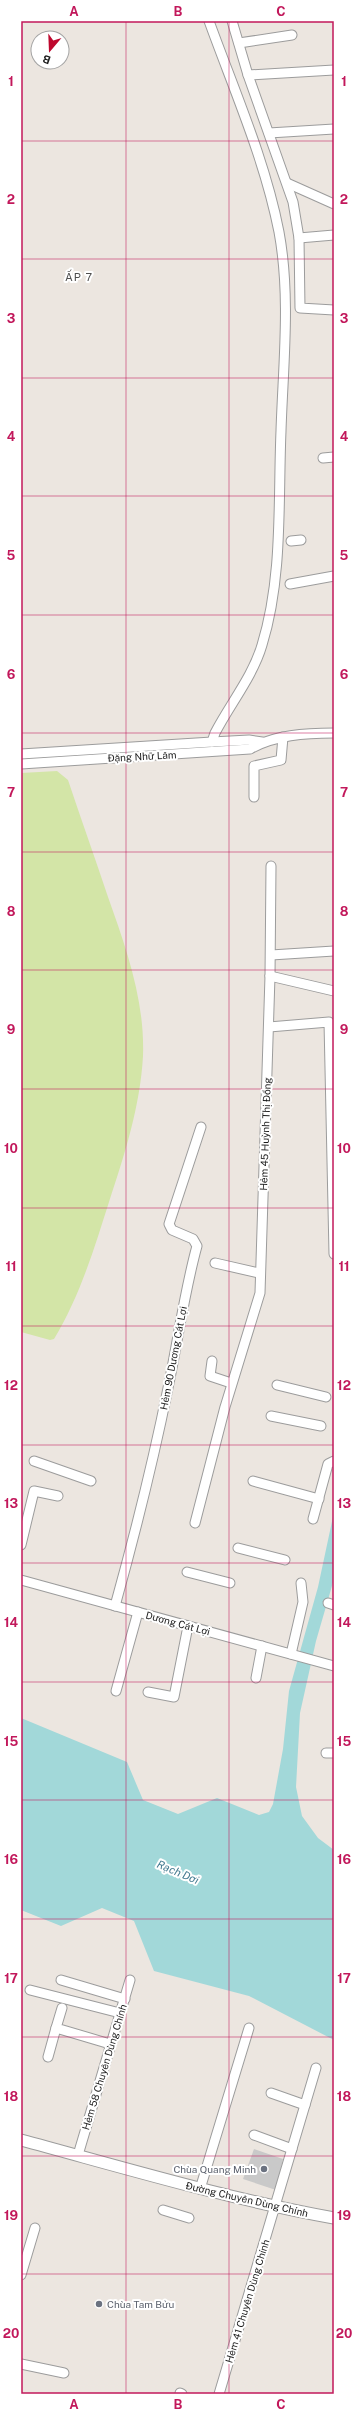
<svg xmlns="http://www.w3.org/2000/svg" width="355" height="2415" font-family="'Public Sans',sans-serif">
  <style>
    .religious { fill: #c9c9c9 }
    .grass { fill: #d3e5a7 }
    .water { fill: #a2d8d9 }
    .lines { fill: none; stroke-linecap: round; stroke-linejoin: round }
    .minor-casing { stroke: #9c9c9c; stroke-width: 11 }
    .tertiary-casing { stroke: #9c9c9c; stroke-width: 13 }
    .minor { stroke: #fff; stroke-width: 9 }
    .tertiary { stroke: #fff; stroke-width: 11 }
    .grid { fill: none; stroke: #c2185b; stroke-width: 1; stroke-opacity: 0.55 }
    .worship-dot { fill: #6b7280; stroke: #fff; stroke-width: 1.5 }
    .labels { text-anchor: middle; stroke-width: 4; stroke-linejoin: round; paint-order: stroke }
    .street-label { font-size: 10px; fill: #1b1b1b; stroke: #fff }
    .worship-label { font-size: 10px; fill: #5b616d; stroke: #fff; text-anchor: end }
    .neighbourhood-label { font-size: 11px; letter-spacing: 1px; fill: #4e4e4e; stroke: #fff }
    .water-label { font-size: 11px; font-style: italic; fill: #437a90; stroke: #fff }
    .neatline { fill: none; stroke: #c2185b; stroke-width: 1.5 }
    .grid-label { font-size: 13px; text-anchor: middle; font-weight: bold; fill: #c2185b }
  </style>
  <rect width="100%" height="100%" fill="#ece6e0"/>
  <path class="religious" d="M254 2149 283 2159 276 2190 243 2179Z"/>
  <path class="grass" d="M57 771 68 780C81 819 95 858 108 897 126 948 145 1000 143 1056 140 1107 125 1153 109 1202 94 1249 80 1296 54 1339L50 1340 21 1332V773Z"/>
  <path class="water" d="M334 1512V1579L316 1641 300 1713 296 1787 302 1816 318 1838 334 1850V2040L249 1996 154 1971 134 1921 102 1908 61 1926 21 1910V1718L127 1762 143 1800 178 1814 217 1798 259 1815 269 1812 273 1804 283 1749 289 1691 318 1587Z"/>
  <g class="lines">
    <g class="minor-casing">
      <g id="minor">
        <path d="M209 21C234 90 265 160 279 232 291 297 283 366 281 431 278 502 283 577 262 645 253 676 230 704 215 733L212 742"/>
        <path d="M232 21 248 75 293 202 299 238 300 308 334 310"/>
        <path d="M239 43 292 35"/>
        <path d="M248 75 334 70"/>
        <path d="M269 133 334 129"/>
        <path d="M287 183 334 204"/>
        <path d="M299 238 334 235"/>
        <path d="M323 458 334 457"/>
        <path d="M291 541 301 540"/>
        <path d="M290 584 334 576"/>
        <path d="M21 754 212 742 249 740 262 742"/>
        <path d="M21 764 250 749C274 735 306 733 334 733"/>
        <path d="M254 797V766L281 760 283 737"/>
        <path d="M271 955 334 951"/>
        <path d="M270 976 334 991"/>
        <path d="M269 1027 329 1022 334 1254"/>
        <path d="M215 1263 259 1273"/>
        <path d="M212 1361 210 1376 231 1383"/>
        <path d="M277 1385 326 1397"/>
        <path d="M271 1416 321 1426"/>
        <path d="M34 1461 91 1481"/>
        <path d="M253 1481 319 1499"/>
        <path d="M313 1519 328 1464 334 1461"/>
        <path d="M195 1523 225 1407 260 1293 270 976 271 866"/>
        <path d="M21 1545 34 1491 58 1496"/>
        <path d="M238 1548 285 1560"/>
        <path d="M187 1572 230 1583"/>
        <path d="M21 1580 334 1666"/>
        <path d="M328 1603 334 1605"/>
        <path d="M115 1606C135 1534 153 1462 168 1388 178 1341 184 1293 197 1246L193 1239 172 1230 169 1224 201 1127"/>
        <path d="M291 1654 303 1602 301 1583"/>
        <path d="M256 1678 262 1646"/>
        <path d="M116 1691 138 1612"/>
        <path d="M148 1692 174 1697 188 1626"/>
        <path d="M326 1753H334"/>
        <path d="M61 1980 125 1999"/>
        <path d="M30 1990 120 2013"/>
        <path d="M62 2008 56 2028 110 2044"/>
        <path d="M48 2057 56 2028"/>
        <path d="M271 2093 305 2105"/>
        <path d="M254 2135 292 2149"/>
        <path d="M78 2155 130 1980"/>
        <path d="M200 2189 249 2028"/>
        <path d="M163 2210 189 2218"/>
        <path d="M21 2275 35 2228"/>
        <path d="M21 2364 64 2373"/>
        <path d="M180 2393 182 2394"/>
        <path d="M219 2394 316 2068"/>
      </g>
    </g>
    <g class="tertiary-casing">
      <path id="tertiary" d="M21 2140C125 2168 228 2199 334 2218"/>
    </g>
    <use href="#minor" class="minor"/>
    <use href="#tertiary" class="tertiary"/>
  </g>
  <path class="grid" d="M126 21V2394M229 21V2394M21 141H334M21 259H334M21 378H334M21 496H334M21 615H334M21 733H334M21 852H334M21 970H334M21 1089H334M21 1208H334M21 1326H334M21 1445H334M21 1563H334M21 1682H334M21 1800H334M21 1919H334M21 2037H334M21 2156H334M21 2274H334"/>
  <g class="worship-dot">
    <circle cx="264" cy="2169" r="4"/>
    <circle cx="99" cy="2304" r="4"/>
  </g>
  <g class="labels">
    <g class="street-label">
      <text transform="translate(142 756) rotate(-3)" y="4">Đặng Nhữ Lâm</text>
      <text transform="translate(265 1134) rotate(-88)" y="4">Hẻm 45 Huỳnh Thị Đồng</text>
      <text transform="translate(173 1358) rotate(-79)" y="4">Hẻm 90 Dương Cát Lợi</text>
      <text transform="translate(178 1623) rotate(15)" y="4">Dương Cát Lợi</text>
      <text transform="translate(104 2067) rotate(-73)" y="4">Hẻm 58 Chuyên Dùng Chính</text>
      <text transform="translate(247 2199) rotate(13)" y="4">Đường Chuyên Dùng Chính</text>
      <text transform="translate(247 2301) rotate(-73)" y="4">Hẻm 41 Chuyên Dùng Chính</text>
    </g>
    <g class="worship-label">
      <text x="256" y="2173">Chùa Quang Minh</text>
      <text x="107" y="2308" text-anchor="start">Chùa Tam Bửu</text>
    </g>
    <g class="neighbourhood-label">
      <text x="79" y="281">ẤP 7</text>
    </g>
    <g class="water-label">
      <text transform="translate(178 1872) rotate(23)" y="4">Rạch Dơi</text>
    </g>
  </g>
  <rect width="355" height="2415" fill="none" stroke="#ffffff" stroke-width="44"/>
  <g transform="translate(50 50) rotate(199)"><circle r="19" fill="#ffffff" stroke="#a4a4a4"/>
  <path d="M0-3L7 15L0 10L-7 15Z" fill="#be082e"/>
  <text y="-6" font-size="11" font-weight="bold" text-anchor="middle" fill="#1b1b1b">B</text>
  </g>
  <rect x="22" y="22" width="311" height="2371" class="neatline"/>
  <g class="grid-label">
    <text x="74" y="16">A</text>
    <text x="178" y="16">B</text>
    <text x="281" y="16">C</text>
    <text x="11" y="86">1</text>
    <text x="344" y="86">1</text>
    <text x="11" y="204">2</text>
    <text x="344" y="204">2</text>
    <text x="11" y="323">3</text>
    <text x="344" y="323">3</text>
    <text x="11" y="441">4</text>
    <text x="344" y="441">4</text>
    <text x="11" y="560">5</text>
    <text x="344" y="560">5</text>
    <text x="11" y="679">6</text>
    <text x="344" y="679">6</text>
    <text x="11" y="797">7</text>
    <text x="344" y="797">7</text>
    <text x="11" y="916">8</text>
    <text x="344" y="916">8</text>
    <text x="11" y="1034">9</text>
    <text x="344" y="1034">9</text>
    <text x="11" y="1153">10</text>
    <text x="344" y="1153">10</text>
    <text x="11" y="1271">11</text>
    <text x="344" y="1271">11</text>
    <text x="11" y="1390">12</text>
    <text x="344" y="1390">12</text>
    <text x="11" y="1508">13</text>
    <text x="344" y="1508">13</text>
    <text x="11" y="1627">14</text>
    <text x="344" y="1627">14</text>
    <text x="11" y="1746">15</text>
    <text x="344" y="1746">15</text>
    <text x="11" y="1864">16</text>
    <text x="344" y="1864">16</text>
    <text x="11" y="1983">17</text>
    <text x="344" y="1983">17</text>
    <text x="11" y="2101">18</text>
    <text x="344" y="2101">18</text>
    <text x="11" y="2220">19</text>
    <text x="344" y="2220">19</text>
    <text x="11" y="2338">20</text>
    <text x="344" y="2338">20</text>
    <text x="74" y="2409">A</text>
    <text x="178" y="2409">B</text>
    <text x="281" y="2409">C</text>
  </g>
</svg>
